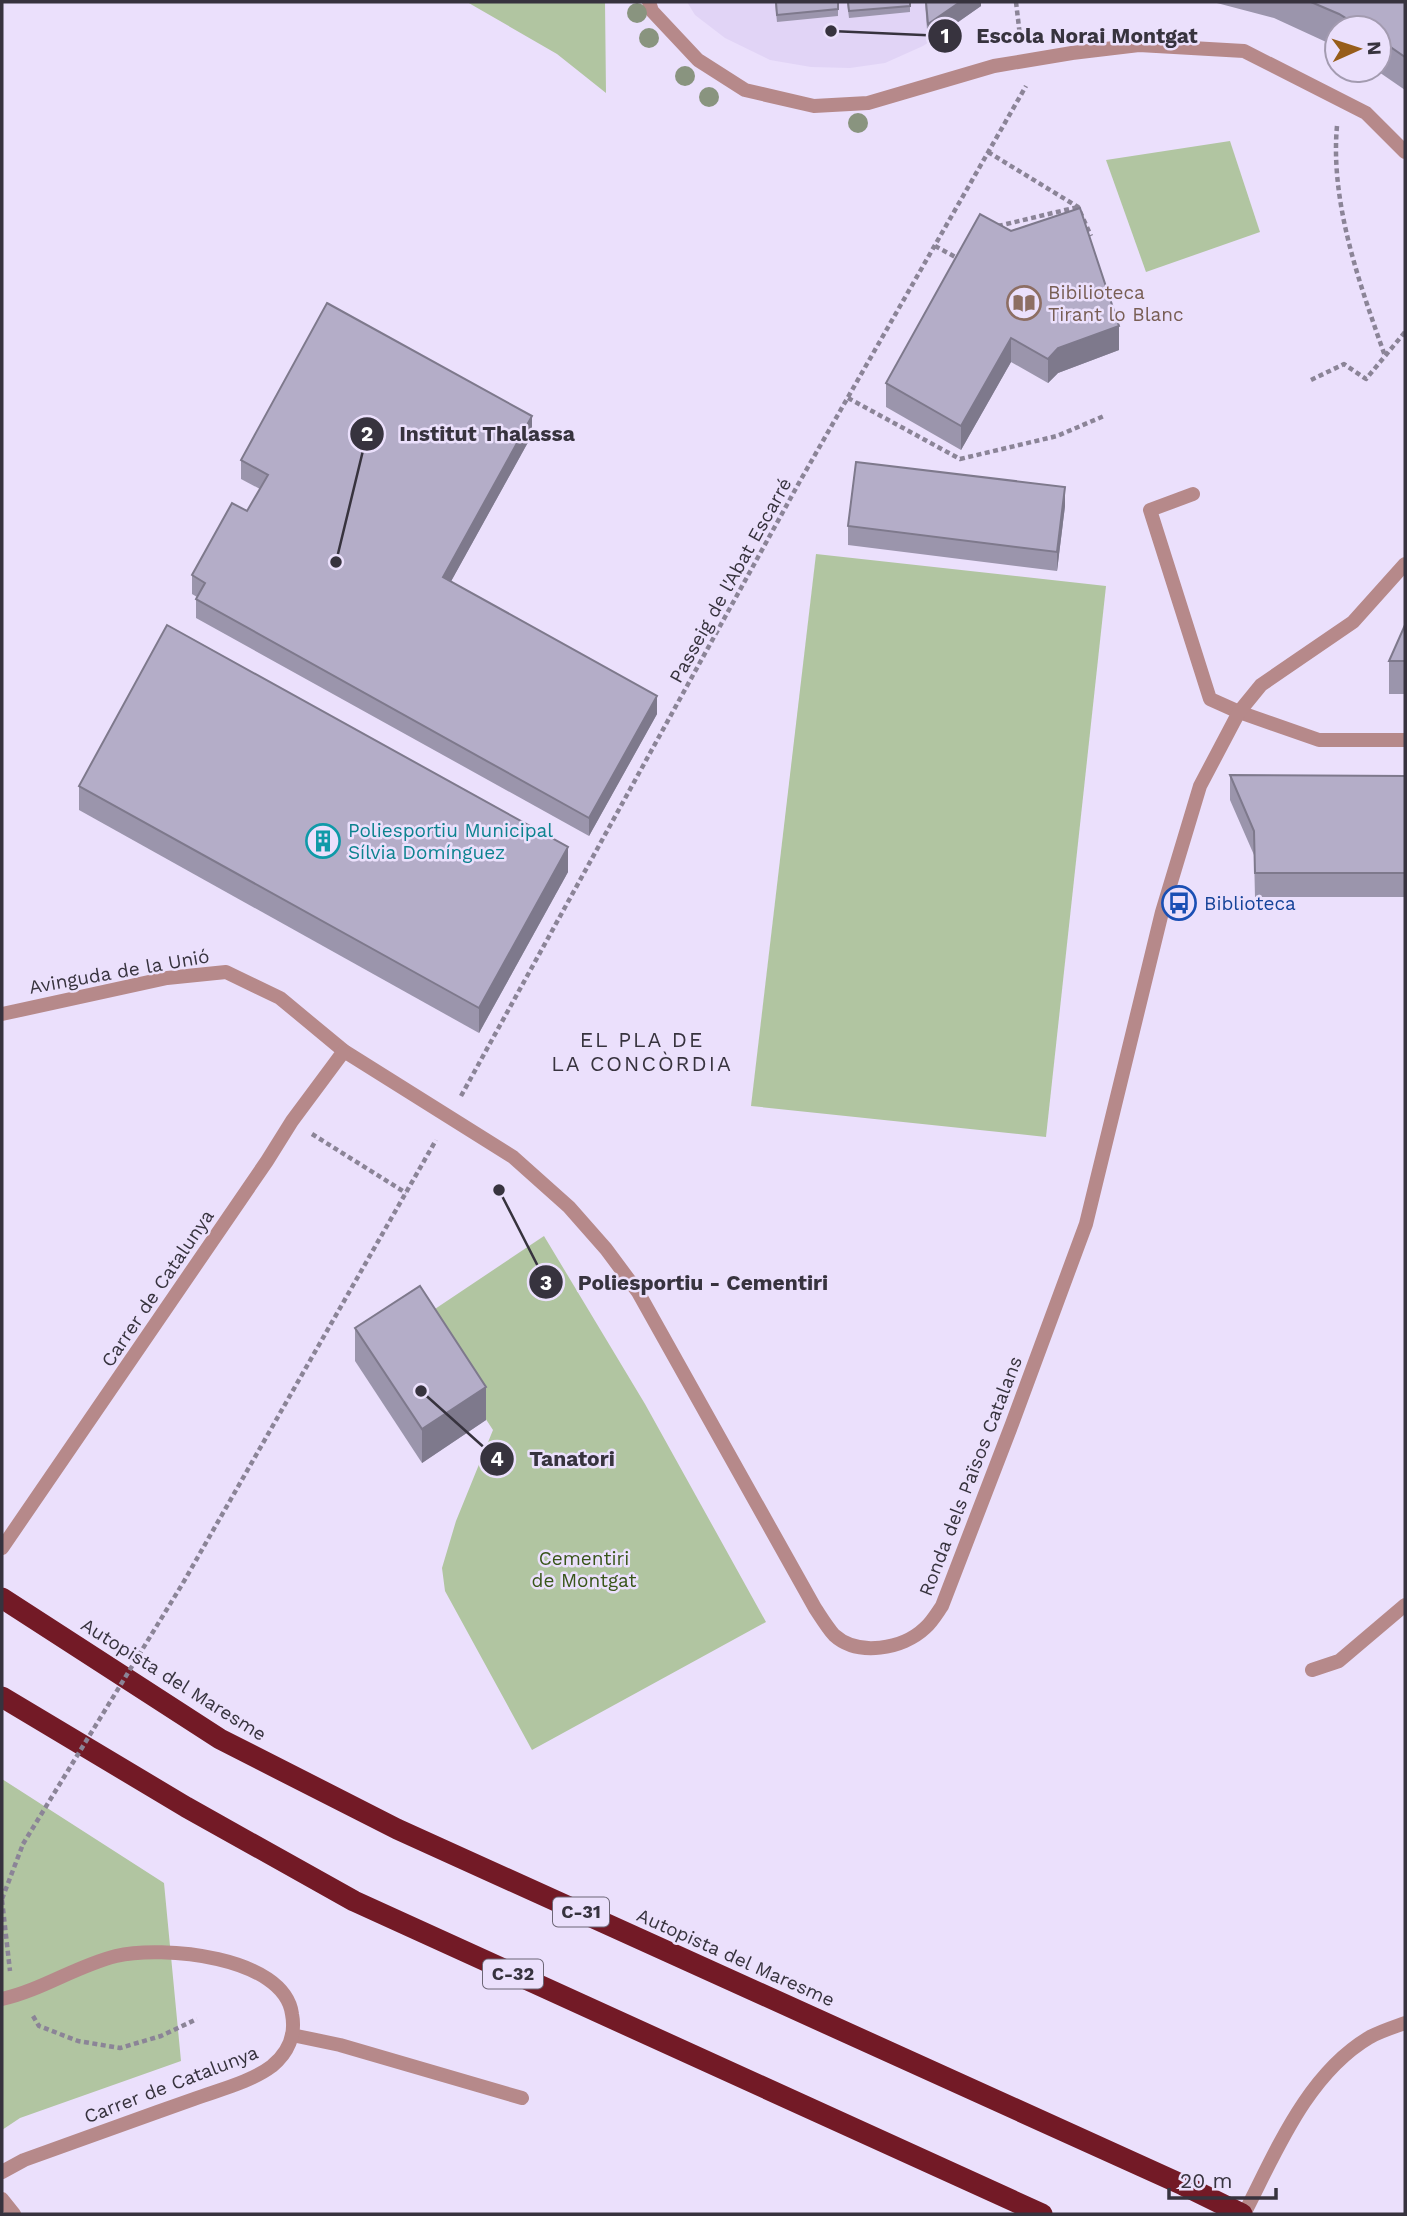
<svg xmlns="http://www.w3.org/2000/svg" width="1407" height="2216" font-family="'Work Sans',sans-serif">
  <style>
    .built { fill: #e1d4f6 }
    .green { fill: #b1c5a1 }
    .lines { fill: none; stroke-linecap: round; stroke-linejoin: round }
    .path { stroke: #8b8497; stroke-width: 4.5; stroke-dasharray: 5 3.5; stroke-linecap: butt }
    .service { stroke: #b6898a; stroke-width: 14 }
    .minor { stroke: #b6898a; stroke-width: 14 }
    .motorway { stroke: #731a26; stroke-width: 21 }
    .path-bridge { stroke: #8b8497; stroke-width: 4.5; stroke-dasharray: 5 3.5; stroke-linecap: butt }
    .tree { fill: #89947f }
    .wall { fill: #9b95ac }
    .shaded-wall { fill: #7e798c }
    .building { fill: #b4adc8; stroke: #7e798c; stroke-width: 2 }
    .labels { text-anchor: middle; stroke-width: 5; stroke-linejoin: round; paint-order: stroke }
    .shield { fill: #ebe0fc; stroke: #6d6777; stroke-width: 2 }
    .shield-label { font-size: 18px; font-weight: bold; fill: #37333e }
    .education-label { font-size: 19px; fill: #785e54; stroke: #ebe0fc; text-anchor: start }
    .street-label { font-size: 19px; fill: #37333e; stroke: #ebe0fc }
    .culture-label { font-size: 19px; fill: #0d838f; stroke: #ebe0fc; text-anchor: start }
    .transit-label { font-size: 19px; fill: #164399; stroke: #ebe0fc; text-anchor: start }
    .park-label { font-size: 19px; fill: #385519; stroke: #ebe0fc }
    .neighbourhood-label { font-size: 21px; letter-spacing: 2px; fill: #37333e; stroke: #ebe0fc }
    .leader { fill: none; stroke: #37333e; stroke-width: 2.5 }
    .callout-dot { fill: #37333e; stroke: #ebe0fc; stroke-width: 2.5 }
    .mark-label { font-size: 21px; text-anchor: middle; font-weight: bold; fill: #fff }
    .callout-label { font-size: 21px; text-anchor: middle; font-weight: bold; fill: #37333e; stroke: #ebe0fc; stroke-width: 5; stroke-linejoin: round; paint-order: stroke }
  </style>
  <rect width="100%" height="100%" fill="#ebe0fc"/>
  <path class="built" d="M687 2H983L958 23 923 46 885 63 850 68 811 67 770 60 725 38 695 15Z"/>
  <g class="green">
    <path d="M467 2H605L606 93 557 54Z"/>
    <path d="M1230 141 1260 232 1146 272 1106 160Z"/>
    <path d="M816 554 1106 586 1046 1137 751 1106Z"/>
    <path d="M544 1236 645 1404 766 1622 532 1750 445 1591 442 1568 456 1521 493 1430 420 1319Z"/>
    <path d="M2 1779 164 1883 181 2061 20 2118 2 2130Z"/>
  </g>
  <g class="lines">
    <g class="path">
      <path d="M1016 2 1020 36"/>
      <path d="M1337 126C1330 203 1360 285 1385 356"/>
      <path d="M988 152 1078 207 1091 236"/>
      <path d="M998 226 1078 207"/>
      <path d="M935 246 961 260"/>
      <path d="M1311 380 1344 364 1366 379 1405 332"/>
      <path d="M848 398 960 459 1057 436 1104 416"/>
      <path d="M461 1096 800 481 1026 86"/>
      <path d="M312 1134 406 1193"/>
      <path d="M183 1583 436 1140"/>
      <path d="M2 1899 23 1844"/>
      <path d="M2 1900 10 1971"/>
      <path d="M33 2016 39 2026 78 2041 120 2048 161 2036 197 2019"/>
    </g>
    <g class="service">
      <path d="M1193 494 1150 510 1210 699 1239 712"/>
      <path d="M292 2035 340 2045 522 2098"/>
    </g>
    <g class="minor">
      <path d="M649 2 652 11 698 60 745 90 814 106 868 103 994 66 1072 53 1139 45 1244 51 1366 113 1405 152"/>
      <path d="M1239 712 1319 740H1405"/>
      <path d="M2 1014 167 978 226 972 280 998 344 1051 513 1157 569 1207 606 1249 638 1292 815 1608C821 1617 827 1627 834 1635 858 1657 903 1649 925 1628 932 1622 937 1613 942 1606L1012 1424 1086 1224 1162 912 1200 786 1239 712 1261 685 1353 622 1405 564"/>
      <path d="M2 1548 267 1161 292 1121 344 1051"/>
      <path d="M1312 1670 1339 1661 1405 1605"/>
      <path d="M2 1999C42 1990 76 1966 116 1956 161 1945 284 1956 292 2014 296 2035 288 2053 272 2066 251 2082 218 2090 194 2099 137 2119 80 2140 24 2160L2 2172"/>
      <path d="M2 2199 14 2214"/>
      <path d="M1244 2214C1276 2152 1307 2074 1370 2037 1381 2031 1394 2027 1405 2023"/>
    </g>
    <g class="motorway">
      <path d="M2 1598 220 1739 397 1829 1183 2185 1242 2214"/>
      <path d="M2 1697 186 1807 354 1901 1042 2214"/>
    </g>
    <path class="path-bridge" d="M23 1844 183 1583"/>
  </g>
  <g class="tree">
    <circle cx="637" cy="13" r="10"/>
    <circle cx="649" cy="38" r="10"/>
    <circle cx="685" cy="76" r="10"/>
    <circle cx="709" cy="97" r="10"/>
    <circle cx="858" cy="123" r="10"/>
  </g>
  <g class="wall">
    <path d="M775 2H838V16L777 22Z"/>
    <path d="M847 2H910V12L849 18Z"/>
    <path d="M925 2H981V6L928 43Z"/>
    <path d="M1213 2H1405V90L1376 70H1379V28H1337V47L1274 18Z"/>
    <path d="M980 214 1119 350 1058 373 1048 383 1011 362 961 450 886 407V383Z"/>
    <path d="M532 435 451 581 657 714 589 836 196 618V599L197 597 192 594V575L247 511 260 489 241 479V460Z"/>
    <path d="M1065 506 1057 571 848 545V526Z"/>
    <path d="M1405 625V694H1389V661Z"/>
    <path d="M1230 775 1405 776V897H1255L1254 855 1230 800Z"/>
    <path d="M79 786 568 872 479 1033 79 810Z"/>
    <path d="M355 1328 486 1420 422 1463 355 1361Z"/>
  </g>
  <g class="shaded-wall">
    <path d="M960 2H981V6L928 43V24Z"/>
    <path d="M1119 326V350L1058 373 1048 383V359L1058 348Z"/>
    <path d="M1011 338V362L961 450V426Z"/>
    <path d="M532 416V435L443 596V577Z"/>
    <path d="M1065 487V506L1057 571V552Z"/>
    <path d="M657 696V714L589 836V818Z"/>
    <path d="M568 847V872L479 1033V1008Z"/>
    <path d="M486 1387V1420L422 1463V1429Z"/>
  </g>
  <g class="building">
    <path d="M776 2H838V9L777 15Z"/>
    <path d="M848 2H910V6L849 11Z"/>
    <path d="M926 2H960L928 24Z"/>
    <path d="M1311 2H1405V57L1379 39V28H1362L1339 14Z"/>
    <path d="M1080 208 1119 326 1058 348 1048 359 1011 338 961 426 886 383 980 214 1011 231Z"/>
    <path d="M327 303 532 416 443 577 657 696 589 818 196 599 205 583 192 575 232 503 247 511 268 475 241 460Z"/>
    <path d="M856 462 1065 487 1057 552 848 526Z"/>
    <path d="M167 625 568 847 479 1008 79 786Z"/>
    <path d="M1405 625V661H1389Z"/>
    <path d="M1230 775 1405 776V873H1255L1254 831Z"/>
    <path d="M420 1286 486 1387 422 1429 355 1328Z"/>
  </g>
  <defs>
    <g id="library-ring" transform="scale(1.75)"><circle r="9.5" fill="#ebe0fc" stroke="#8d6e63" stroke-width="1.5"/><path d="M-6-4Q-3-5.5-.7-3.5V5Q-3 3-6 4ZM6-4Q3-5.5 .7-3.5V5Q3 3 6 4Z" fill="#8d6e63"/></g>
    <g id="building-ring" transform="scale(1.75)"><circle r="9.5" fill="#ebe0fc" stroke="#0f9aa8" stroke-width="1.5"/><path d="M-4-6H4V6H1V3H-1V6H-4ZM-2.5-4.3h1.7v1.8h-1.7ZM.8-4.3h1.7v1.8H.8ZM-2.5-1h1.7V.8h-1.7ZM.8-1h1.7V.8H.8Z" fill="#0f9aa8"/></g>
    <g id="bus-ring" transform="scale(1.75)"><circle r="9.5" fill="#ebe0fc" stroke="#1a4fb4" stroke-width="1.5"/><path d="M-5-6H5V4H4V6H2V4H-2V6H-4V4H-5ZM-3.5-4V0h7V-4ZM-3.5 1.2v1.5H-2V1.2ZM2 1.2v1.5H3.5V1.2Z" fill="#1a4fb4"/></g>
  </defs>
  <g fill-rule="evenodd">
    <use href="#library-ring" x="1024" y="303"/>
    <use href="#building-ring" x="323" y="841"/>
    <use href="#bus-ring" x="1179" y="903"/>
  </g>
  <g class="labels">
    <g class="shield">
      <rect x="553" y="1897.5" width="56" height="29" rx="5"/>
      <rect x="483" y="1959.5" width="60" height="29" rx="5"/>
    </g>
    <g class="shield-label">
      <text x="581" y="1918">C-31</text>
      <text x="513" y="1980">C-32</text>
    </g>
    <g class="education-label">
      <text x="1048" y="299">Bibilioteca<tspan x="1048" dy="22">Tirant lo Blanc</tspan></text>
    </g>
    <g class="street-label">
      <text transform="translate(730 580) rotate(-61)" y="7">Passeig de l'Abat Escarré</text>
      <text transform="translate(119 971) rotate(-10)" y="7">Avinguda de la Unió</text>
      <text transform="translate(157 1288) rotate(-56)" y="7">Carrer de Catalunya</text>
      <text transform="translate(970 1476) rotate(-69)" y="7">Ronda dels Països Catalans</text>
      <text transform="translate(174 1679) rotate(32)" y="7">Autopista del Maresme</text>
      <text transform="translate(736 1957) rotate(24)" y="7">Autopista del Maresme</text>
      <text transform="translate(171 2084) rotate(-21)" y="7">Carrer de Catalunya</text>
    </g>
    <g class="culture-label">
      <text x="348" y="837">Poliesportiu Municipal<tspan x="348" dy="22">Sílvia Domínguez</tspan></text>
    </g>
    <g class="transit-label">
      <text x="1204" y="910">Biblioteca</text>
    </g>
    <g class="park-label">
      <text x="584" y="1565">Cementiri<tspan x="584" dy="22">de Montgat</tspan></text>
    </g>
    <g class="neighbourhood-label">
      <text x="642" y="1047">EL PLA DE<tspan x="642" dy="24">LA CONCÒRDIA</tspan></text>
    </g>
  </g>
  <path class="leader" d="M831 31L945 36M336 562L367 434M499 1190L546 1282M421 1391L497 1459"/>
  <g class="callout-dot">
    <circle cx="831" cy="31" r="7"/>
    <circle cx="336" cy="562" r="7"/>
    <circle cx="499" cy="1190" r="7"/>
    <circle cx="421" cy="1391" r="7"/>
    <circle cx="945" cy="36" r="18"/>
    <circle cx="367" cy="434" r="18"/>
    <circle cx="546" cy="1282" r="18"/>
    <circle cx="497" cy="1459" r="18"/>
  </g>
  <g class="mark-label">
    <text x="945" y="43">1</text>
    <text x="367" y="441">2</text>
    <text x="546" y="1290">3</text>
    <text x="497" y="1466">4</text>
  </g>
  <g class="callout-label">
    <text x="1087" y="43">Escola Norai Montgat</text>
    <text x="487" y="441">Institut Thalassa</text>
    <text x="703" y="1290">Poliesportiu - Cementiri</text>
    <text x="572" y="1466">Tanatori</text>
  </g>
  <rect width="1407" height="2216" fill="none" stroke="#37333e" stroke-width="7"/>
  <g transform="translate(1358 49) rotate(87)"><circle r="33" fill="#ebe0fc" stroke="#a39bb0" stroke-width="2"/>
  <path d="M0-5L12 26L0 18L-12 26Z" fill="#975d1a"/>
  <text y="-10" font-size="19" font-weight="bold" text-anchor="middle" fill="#37333e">N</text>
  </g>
  <path d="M1169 2188v10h107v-10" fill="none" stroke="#37333e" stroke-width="3.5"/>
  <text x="1180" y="2188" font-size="21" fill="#37333e" stroke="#ebe0fc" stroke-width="5" paint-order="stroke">20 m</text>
</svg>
